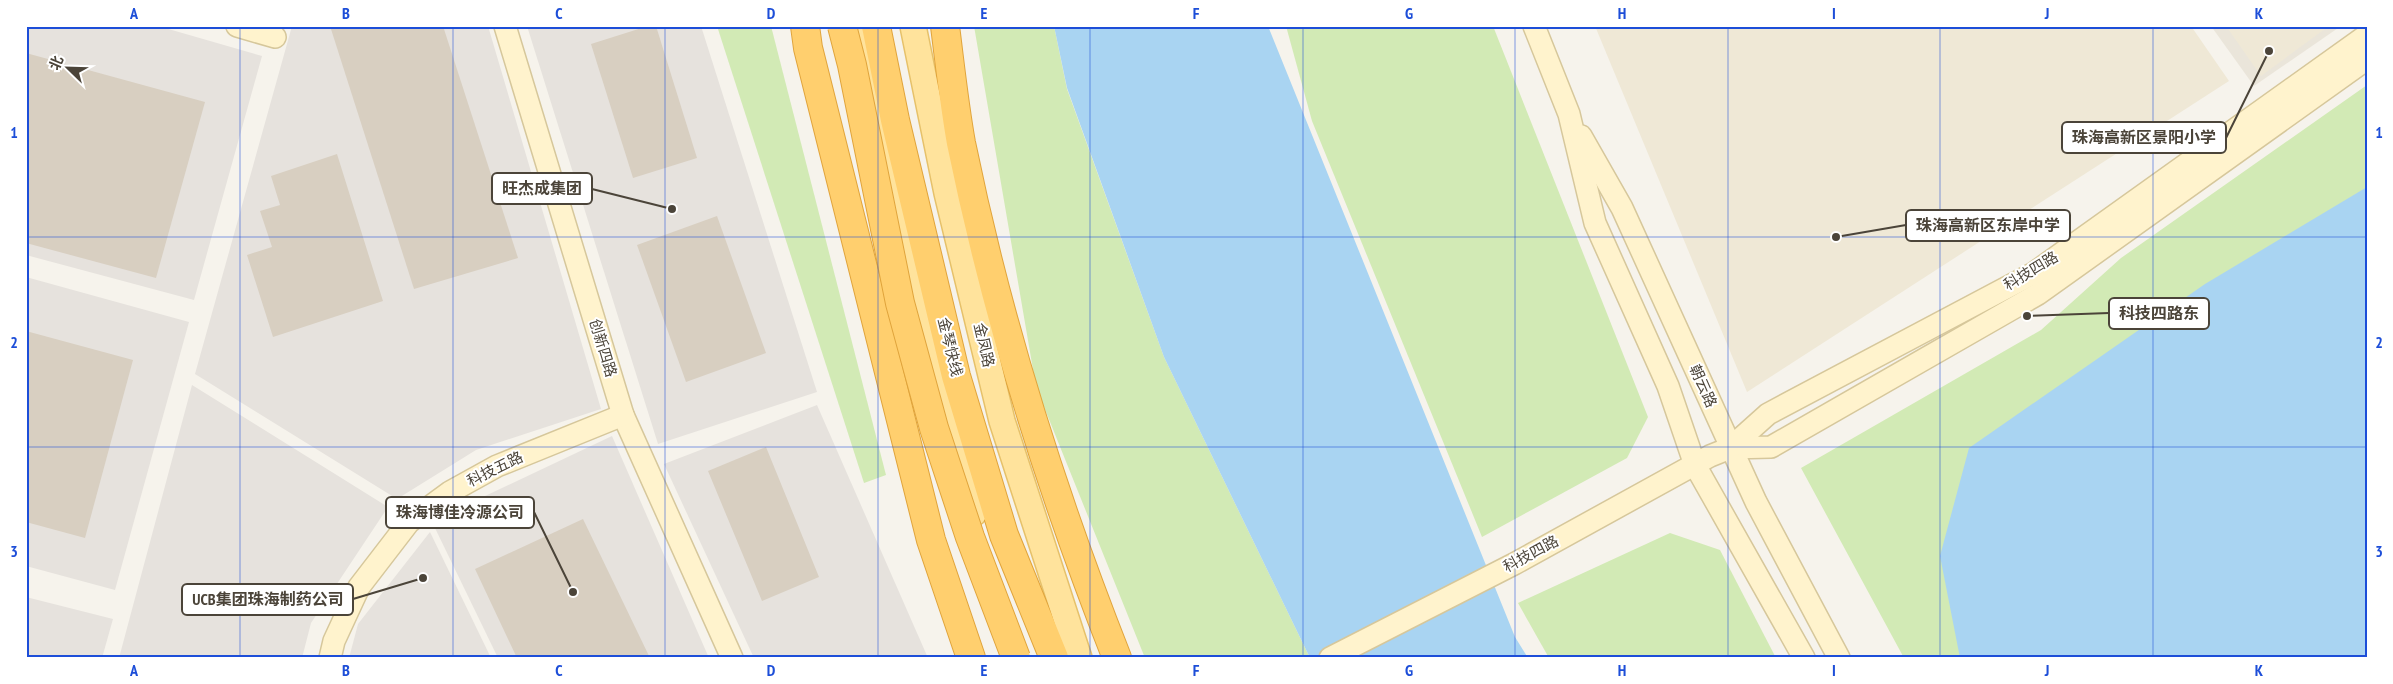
<svg xmlns="http://www.w3.org/2000/svg" width="2393" height="684" font-family="'PT Sans Narrow','Noto Sans SC',sans-serif">
  <style>
    .residential { fill: #eae5da }
    .industrial { fill: #e6e2dd }
    .education { fill: #efe8d6 }
    .green { fill: #d2eab5 }
    .water { fill: #a9d4f2 }
    .building { fill: #d8cfc1 }
    .lines { fill: none; stroke-linecap: round; stroke-linejoin: round }
    .secondary-casing { stroke: #d6c79b; stroke-width: 24 }
    .primary-casing { stroke: #e6c16a; stroke-width: 28 }
    .highway-casing { stroke: #e0a43c; stroke-width: 30 }
    .secondary { stroke: #fff3cd; stroke-width: 21 }
    .primary { stroke: #ffe39c; stroke-width: 25 }
    .highway { stroke: #ffcf6e; stroke-width: 28 }
    .highway-bridge-casing { stroke: #e0a43c; stroke-width: 30; stroke-linecap: butt }
    .highway-bridge { stroke: #ffcf6e; stroke-width: 28 }
    .grid { fill: none; stroke: #1d4ed8; stroke-width: 1; stroke-opacity: 0.55 }
    .labels { text-anchor: middle; stroke-width: 4; stroke-linejoin: round; paint-order: stroke }
    .street-label { font-size: 15px; fill: #4b4439; stroke: #fff }
    .leader { fill: none; stroke: #4b4439; stroke-width: 2 }
    .callout-dot { fill: #4b4439; stroke: #fff; stroke-width: 2 }
    .callout { fill: #fff; stroke: #4b4439; stroke-width: 2 }
    .callout-label { font-size: 16px; text-anchor: middle; font-weight: bold; fill: #4b4439 }
    .neatline { fill: none; stroke: #1d4ed8; stroke-width: 2 }
    .grid-label { font-size: 16px; text-anchor: middle; font-weight: bold; fill: #1d4ed8 }
  </style>
  <rect width="100%" height="100%" fill="#f6f3ec"/>
  <path class="residential" d="M2211 26H2341L2254 86Z"/>
  <g class="industrial">
    <path d="M26 26H158L262 56 194 300 26 255Z"/>
    <path d="M292 26H488L601 409 476 450 397 499 195 374Z"/>
    <path d="M527 26H701L817 392 658 444Z"/>
    <path d="M26 277 189 322 115 590 26 566Z"/>
    <path d="M192 385 388 507 311 623 302 658H119Z"/>
    <path d="M817 405 928 658H754L664 464Z"/>
    <path d="M612 436 709 658H498L434 526 485 496Z"/>
    <path d="M430 532 491 658H349L358 624Z"/>
    <path d="M26 597 113 619 102 658H26Z"/>
  </g>
  <g class="education">
    <path d="M1595 26H2191L2229 81 1747 392Z"/>
    <path d="M2226 26H2329L2261 76Z"/>
  </g>
  <g class="green">
    <path d="M717 26H771L886 475 864 483Z"/>
    <path d="M974 26H1054L1067 89 1164 357 1310 658H1145L1036 387Z"/>
    <path d="M1286 26H1493L1648 417 1627 458 1482 537 1312 121Z"/>
    <path d="M2367 85V658H1904L1801 468 2041 330 2121 258Z"/>
    <path d="M1670 533 1720 550 1776 658H1549L1518 603Z"/>
  </g>
  <g class="water">
    <path d="M1054 26H1268L1515 637 1528 658H1310L1164 357 1067 88Z"/>
    <path d="M2367 187V658H1960L1940 556 1969 448 2205 284Z"/>
  </g>
  <g class="building">
    <path d="M330 26H443L518 258 414 289Z"/>
    <path d="M648 26H656L697 158 633 178 591 44Z"/>
    <path d="M26 53 205 102 156 278 26 243Z"/>
    <path d="M337 154 383 301 273 337 247 255 272 247 260 211 280 205 271 176Z"/>
    <path d="M717 216 766 353 686 382 637 245Z"/>
    <path d="M26 331 133 360 85 538 26 522Z"/>
    <path d="M766 447 819 577 762 601 708 471Z"/>
    <path d="M583 519 650 658H517L475 569Z"/>
  </g>
  <g class="lines">
    <g class="secondary-casing">
      <g id="secondary">
        <path d="M237 26 275 37"/>
        <path d="M505 26 623 415 732 658"/>
        <path d="M1534 26 1569 114 1595 223 1668 386 1695 465 1804 658"/>
        <path d="M1581 136 1622 208 1756 502 1839 658"/>
        <path d="M1730 448 1771 447 2038 294 2367 59"/>
        <path d="M330 658 334 641 359 587 409 522 450 492 497 466 623 415"/>
        <path d="M1330 658 1514 564 1710 456 1730 448 1768 414 2034 273 2367 35"/>
      </g>
    </g>
    <g class="primary-casing">
      <g id="primary">
        <path d="M860 26 909 248 974 513"/>
        <path d="M913 26 947 193 1002 421 1079 658"/>
      </g>
    </g>
    <g class="highway-casing">
      <g id="highway">
        <path d="M805 26 808 48 931 540 971 658"/>
        <path d="M876 26 895 120 956 376 1004 535 1054 658"/>
        <path d="M945 26C950 65 954 104 961 143 997 319 1051 491 1117 658"/>
      </g>
    </g>
    <use href="#secondary" class="secondary"/>
    <use href="#primary" class="primary"/>
    <use href="#highway" class="highway"/>
    <g class="highway-bridge-casing">
      <path id="highway-bridge" d="M842 26 852 65 900 303 934 428 970 537 1016 658"/>
    </g>
    <use href="#highway-bridge" class="highway-bridge"/>
  </g>
  <path class="grid" d="M240 26V658M453 26V658M665 26V658M878 26V658M1090 26V658M1303 26V658M1515 26V658M1728 26V658M1940 26V658M2153 26V658M26 237H2367M26 447H2367"/>
  <g class="labels">
    <g class="street-label">
      <text transform="translate(2031 271) rotate(-31)" y="5">科技四路</text>
      <text transform="translate(984 345) rotate(77)" y="5">金凤路</text>
      <text transform="translate(950 347) rotate(76)" y="5">金琴快线</text>
      <text transform="translate(603 348) rotate(73)" y="5">创新四路</text>
      <text transform="translate(1703 386) rotate(66)" y="5">朝云路</text>
      <text transform="translate(495 469) rotate(-26)" y="5">科技五路</text>
      <text transform="translate(1531 554) rotate(-28)" y="5">科技四路</text>
    </g>
  </g>
  <path class="leader" d="M2269 51L2226 138M672 209L592 189M1836 237L1906 225M2027 316L2109 313M573 592L534 512M423 578L353 599"/>
  <g class="callout-dot">
    <circle cx="2269" cy="51" r="5"/>
    <circle cx="672" cy="209" r="5"/>
    <circle cx="1836" cy="237" r="5"/>
    <circle cx="2027" cy="316" r="5"/>
    <circle cx="573" cy="592" r="5"/>
    <circle cx="423" cy="578" r="5"/>
  </g>
  <g class="callout">
    <rect x="2062" y="122" width="164" height="31" rx="5"/>
    <rect x="492" y="173" width="100" height="31" rx="5"/>
    <rect x="1906" y="210" width="164" height="31" rx="5"/>
    <rect x="2109" y="298" width="100" height="31" rx="5"/>
    <rect x="386" y="497" width="148" height="31" rx="5"/>
    <rect x="182" y="584" width="171" height="31" rx="5"/>
  </g>
  <g class="callout-label">
    <text x="2144" y="143">珠海高新区景阳小学</text>
    <text x="542" y="194">旺杰成集团</text>
    <text x="1988" y="231">珠海高新区东岸中学</text>
    <text x="2159" y="319">科技四路东</text>
    <text x="460" y="518">珠海博佳冷源公司</text>
    <text x="268" y="605">UCB集团珠海制药公司</text>
  </g>
  <rect width="2393" height="684" fill="none" stroke="#ffffff" stroke-width="55"/>
  <g transform="translate(68 68) rotate(293)" stroke="#ffffff" stroke-width="4" paint-order="stroke">
  <path d="M0-4L9 19L0 12L-9 19Z" fill="#4b4439"/>
  <text y="-8" font-size="14" font-weight="bold" text-anchor="middle" fill="#4b4439">北</text>
  </g>
  <rect x="28" y="28" width="2338" height="628" class="neatline"/>
  <g class="grid-label">
    <text x="134" y="19">A</text>
    <text x="346" y="19">B</text>
    <text x="559" y="19">C</text>
    <text x="771" y="19">D</text>
    <text x="984" y="19">E</text>
    <text x="1196" y="19">F</text>
    <text x="1409" y="19">G</text>
    <text x="1622" y="19">H</text>
    <text x="1834" y="19">I</text>
    <text x="2047" y="19">J</text>
    <text x="2259" y="19">K</text>
    <text x="14" y="138">1</text>
    <text x="2379" y="138">1</text>
    <text x="14" y="348">2</text>
    <text x="2379" y="348">2</text>
    <text x="14" y="557">3</text>
    <text x="2379" y="557">3</text>
    <text x="134" y="676">A</text>
    <text x="346" y="676">B</text>
    <text x="559" y="676">C</text>
    <text x="771" y="676">D</text>
    <text x="984" y="676">E</text>
    <text x="1196" y="676">F</text>
    <text x="1409" y="676">G</text>
    <text x="1622" y="676">H</text>
    <text x="1834" y="676">I</text>
    <text x="2047" y="676">J</text>
    <text x="2259" y="676">K</text>
  </g>
</svg>
